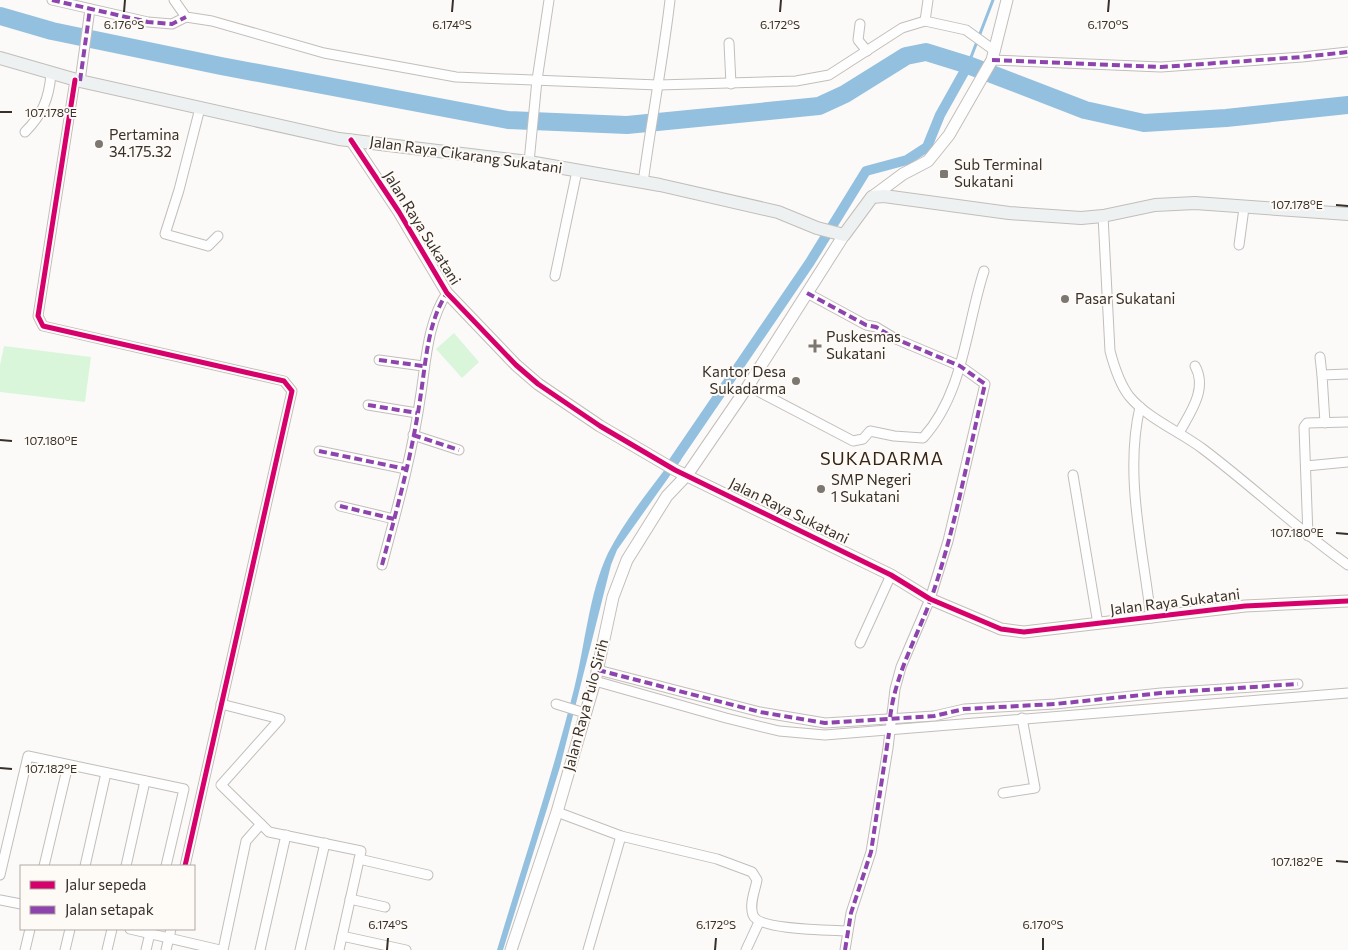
<svg xmlns="http://www.w3.org/2000/svg" width="1348" height="950" font-family="Commissioner,sans-serif">
  <style>
    .green { fill: #d9f6db }
    .water { fill: #94c0e0 }
    .lines { fill: none; stroke-linecap: round; stroke-linejoin: round }
    .stream { stroke: #94c0e0; stroke-width: 3 }
    .canal { stroke: #94c0e0; stroke-width: 10 }
    .river { stroke: #94c0e0; stroke-width: 18 }
    .minor-casing { stroke: #c2beba; stroke-width: 11 }
    .tertiary-casing { stroke: #c2beba; stroke-width: 13 }
    .secondary-casing { stroke: #c2beba; stroke-width: 14 }
    .minor { stroke: #fffefe; stroke-width: 9 }
    .tertiary { stroke: #fffefe; stroke-width: 11 }
    .secondary { stroke: #edf1f2; stroke-width: 12 }
    .quiet { stroke: #8e44ad; stroke-width: 4; stroke-dasharray: 8 4; stroke-linecap: butt }
    .cycleway-casing { stroke: #fefaf6; stroke-width: 8 }
    .cycleway { stroke: #d6006c; stroke-width: 5 }
    .ticks { fill: none; stroke: #38302a; stroke-width: 2 }
    .poi-dot { fill: #7d7772; stroke: #fefaf6; stroke-width: 2 }
    .labels { text-anchor: middle; stroke-width: 4; stroke-linejoin: round; paint-order: stroke }
    .poi-label { font-size: 15px; fill: #38302a; stroke: #fefaf6; text-anchor: start }
    .street-label { font-size: 15px; fill: #38302a; stroke: #fefaf6 }
    .quarter-label { font-size: 18px; letter-spacing: 1px; fill: #352619; stroke: #fefaf6 }
    .ticks-label { font-size: 12px; text-anchor: middle; fill: #38302a; stroke: #fefaf6; stroke-width: 4; stroke-linejoin: round; paint-order: stroke }
  </style>
  <rect width="100%" height="100%" fill="#fcfaf8"/>
  <g class="green">
    <path d="M454 333 479 362 462 378 436 349Z"/>
    <path d="M4 346 91 357 85 402 0 392V365Z"/>
  </g>
  <path class="water" d="M675 456 681 460 617 550 611 565 560 767 503 950H497C523 863 552 777 574 689 585 646 589 593 608 553 626 518 652 487 675 456Z"/>
  <g class="lines">
    <path class="stream" d="M968 65 993 0"/>
    <path class="canal" d="M670 467 810 262 866 171 907 160 927 147 940 115 968 65"/>
    <path class="river" d="M0 16 52 31 221 66 508 120 627 125 819 106 845 94 906 56 926 52 968 65 1085 110 1144 123 1226 118 1348 105"/>
    <g class="minor-casing">
      <g id="minor">
        <path d="M52 0 148 22 172 24 186 17"/>
        <path d="M174 0 186 17 212 21 324 53 456 77 658 85 796 81 829 75 902 28 925 21 966 30 995 51"/>
        <path d="M925 21 928 0"/>
        <path d="M860 24 858 40 867 51"/>
        <path d="M729 43 731 84"/>
        <path d="M992 60 1161 67 1302 57 1348 52"/>
        <path d="M75 80 38 316 43 326 284 381 292 391 185 866"/>
        <path d="M80 81 90 9"/>
        <path d="M200 108 179 190 165 234 208 246 218 236"/>
        <path d="M25 132C42 115 49 99 51 74"/>
        <path d="M529 162 537 80 549 0"/>
        <path d="M643 183C651 122 663 61 670 0"/>
        <path d="M1103 216 1110 351C1114 366 1119 383 1129 396 1148 419 1179 431 1203 449 1252 486 1297 529 1348 565"/>
        <path d="M1239 245 1244 208"/>
        <path d="M555 276 577 171"/>
        <path d="M807 293 866 325 876 327 896 339 960 366 985 384 948 541 930 599 901 667 895 689 888 748 871 852 851 913 845 950"/>
        <path d="M1320 357 1322 375"/>
        <path d="M379 360 423 366"/>
        <path d="M748 386 853 441 863 439 870 431 894 436 923 438C964 393 966 326 984 271"/>
        <path d="M368 405 417 413"/>
        <path d="M1140 407C1124 474 1143 550 1151 618"/>
        <path d="M1325 423 1322 375 1348 374"/>
        <path d="M1179 433C1190 413 1208 389 1195 366"/>
        <path d="M413 435 459 450"/>
        <path d="M319 451 406 469"/>
        <path d="M1306 466 1348 462"/>
        <path d="M1073 475 1098 624"/>
        <path d="M340 506 394 519"/>
        <path d="M1308 536 1304 427 1307 423 1348 422"/>
        <path d="M382 565C397 509 413 451 421 393 426 360 428 321 447 293"/>
        <path d="M860 643 891 575"/>
        <path d="M598 670 760 712 825 723 934 716 964 709 1055 704 1161 693 1298 684"/>
        <path d="M595 681 726 718 779 731 825 735 1348 693"/>
        <path d="M221 704 280 719 221 785 269 832 361 851 339 950"/>
        <path d="M556 704 585 713"/>
        <path d="M1003 793 1035 788 1022 718"/>
        <path d="M557 812 621 836 717 859 752 872 757 880C755 891 749 904 753 915 758 930 831 930 847 931"/>
        <path d="M359 859 428 875"/>
        <path d="M44 866 68 765"/>
        <path d="M85 866 106 773"/>
        <path d="M126 866 145 781"/>
        <path d="M0 875 28 756 184 789 166 866"/>
        <path d="M350 899 385 907"/>
        <path d="M0 900 21 904"/>
        <path d="M130 929 220 950"/>
        <path d="M342 936 406 950"/>
        <path d="M25 950 30 929"/>
        <path d="M65 950 70 929"/>
        <path d="M107 950 112 929"/>
        <path d="M146 950 151 929"/>
        <path d="M166 950 171 929"/>
        <path d="M223 950 246 841 261 824"/>
        <path d="M260 950 286 835"/>
        <path d="M300 950 325 843"/>
        <path d="M588 950 621 836"/>
        <path d="M746 950 759 922"/>
      </g>
    </g>
    <g class="tertiary-casing">
      <g id="tertiary">
        <path d="M351 140 399 212 447 293 516 365 538 384 600 426 675 470 891 575 930 599 1001 629 1024 632 1245 606 1348 601"/>
        <path d="M872 197 903 174 928 161 949 135 992 60 1007 0"/>
        <path d="M511 950 557 812 595 681 613 597 627 560 667 496 687 475 748 386 844 235"/>
      </g>
    </g>
    <g class="secondary-casing">
      <path id="secondary" d="M0 58 80 81 339 139 529 162 660 185 778 212 817 228 844 235 872 197 884 196 1009 213 1081 218 1103 216 1155 205 1195 203 1348 214"/>
    </g>
    <use href="#minor" class="minor"/>
    <use href="#tertiary" class="tertiary"/>
    <use href="#secondary" class="secondary"/>
    <g class="quiet">
      <path d="M52 0 148 22 172 24 186 17"/>
      <path d="M992 60 1161 67 1302 57 1348 52"/>
      <path d="M80 81 90 9"/>
      <path d="M807 293 866 325 876 327 896 339 960 366 985 384C968 455 955 530 931 599 916 639 895 675 890 718"/>
      <path d="M379 360 423 366"/>
      <path d="M368 405 417 413"/>
      <path d="M413 435 459 450"/>
      <path d="M319 451 406 469"/>
      <path d="M340 506 394 519"/>
      <path d="M382 565C397 509 413 451 421 393 426 360 428 321 447 293"/>
      <path d="M598 670 760 712 825 723 934 716 964 709 1055 704 1161 693 1298 684"/>
      <path d="M845 950 851 913 871 852 889 733"/>
    </g>
    <g class="cycleway-casing">
      <g id="cycleway">
        <path d="M75 80 38 316 43 326 284 381 292 391 185 866"/>
        <path d="M351 140 399 212 447 293 516 365 538 384 600 426 675 470 891 575 930 599 1001 629 1024 632 1245 606 1348 601"/>
      </g>
    </g>
    <use href="#cycleway" class="cycleway"/>
  </g>
  <path class="ticks" d="M124 12 125 0M452 12 453 0M780 12 781 0M1108 12 1109 0M0 112H12M1336 205 1348 206M0 440 12 441M1336 533 1348 534M0 768 12 769M1336 861 1348 862M387 950 388 938M715 950 716 938M1043 950V938"/>
  <g class="poi-dot">
    <circle cx="99" cy="144" r="5"/>
    <rect x="939" y="169" width="10" height="10" rx="2.5"/>
    <circle cx="1065" cy="299" r="5"/>
    <path d="M812.5 338.5h5v5h5v5h-5v5h-5v-5h-5v-5h5z"/>
    <circle cx="796" cy="381" r="5"/>
    <circle cx="821" cy="489" r="5"/>
  </g>
  <g class="labels">
    <g class="poi-label">
      <text x="109" y="140">Pertamina<tspan x="109" dy="17">34.175.32</tspan></text>
      <text x="954" y="170">Sub Terminal<tspan x="954" dy="17">Sukatani</tspan></text>
      <text x="1075" y="304">Pasar Sukatani</text>
      <text x="826" y="342">Puskesmas<tspan x="826" dy="17">Sukatani</tspan></text>
      <text x="786" y="377" text-anchor="end">Kantor Desa<tspan x="786" dy="17">Sukadarma</tspan></text>
      <text x="831" y="485">SMP Negeri<tspan x="831" dy="17">1 Sukatani</tspan></text>
    </g>
    <g class="street-label">
      <text transform="translate(466 155) rotate(8)" y="5">Jalan Raya Cikarang Sukatani</text>
      <text transform="translate(422 228) rotate(58)" y="5">Jalan Raya Sukatani</text>
      <text transform="translate(789 511) rotate(26)" y="5">Jalan Raya Sukatani</text>
      <text transform="translate(1175 602) rotate(-7)" y="5">Jalan Raya Sukatani</text>
      <text transform="translate(586 705) rotate(-75)" y="5">Jalan Raya Pulo Sirih</text>
    </g>
    <g class="quarter-label">
      <text x="882" y="465">SUKADARMA</text>
    </g>
  </g>
  <g class="ticks-label">
    <text x="124" y="29">6.176°S</text>
    <text x="452" y="29">6.174°S</text>
    <text x="780" y="29">6.172°S</text>
    <text x="1108" y="29">6.170°S</text>
    <text x="51" y="117">107.178°E</text>
    <text x="1297" y="209">107.178°E</text>
    <text x="51" y="445">107.180°E</text>
    <text x="1297" y="537">107.180°E</text>
    <text x="51" y="773">107.182°E</text>
    <text x="1297" y="866">107.182°E</text>
    <text x="388" y="929">6.174°S</text>
    <text x="716" y="929">6.172°S</text>
    <text x="1043" y="929">6.170°S</text>
  </g>
  <rect x="20" y="865" width="175" height="65" fill="#fefaf6" stroke="#afa9a4"/>
  <rect x="30" y="881" width="25" height="8" fill="#d6006c" stroke="#afa9a4"/>
  <text x="65" y="890" font-size="15" fill="#38302a">Jalur sepeda</text>
  <rect x="30" y="906" width="25" height="8" fill="#8e44ad" stroke="#afa9a4"/>
  <text x="65" y="915" font-size="15" fill="#38302a">Jalan setapak</text>
</svg>
